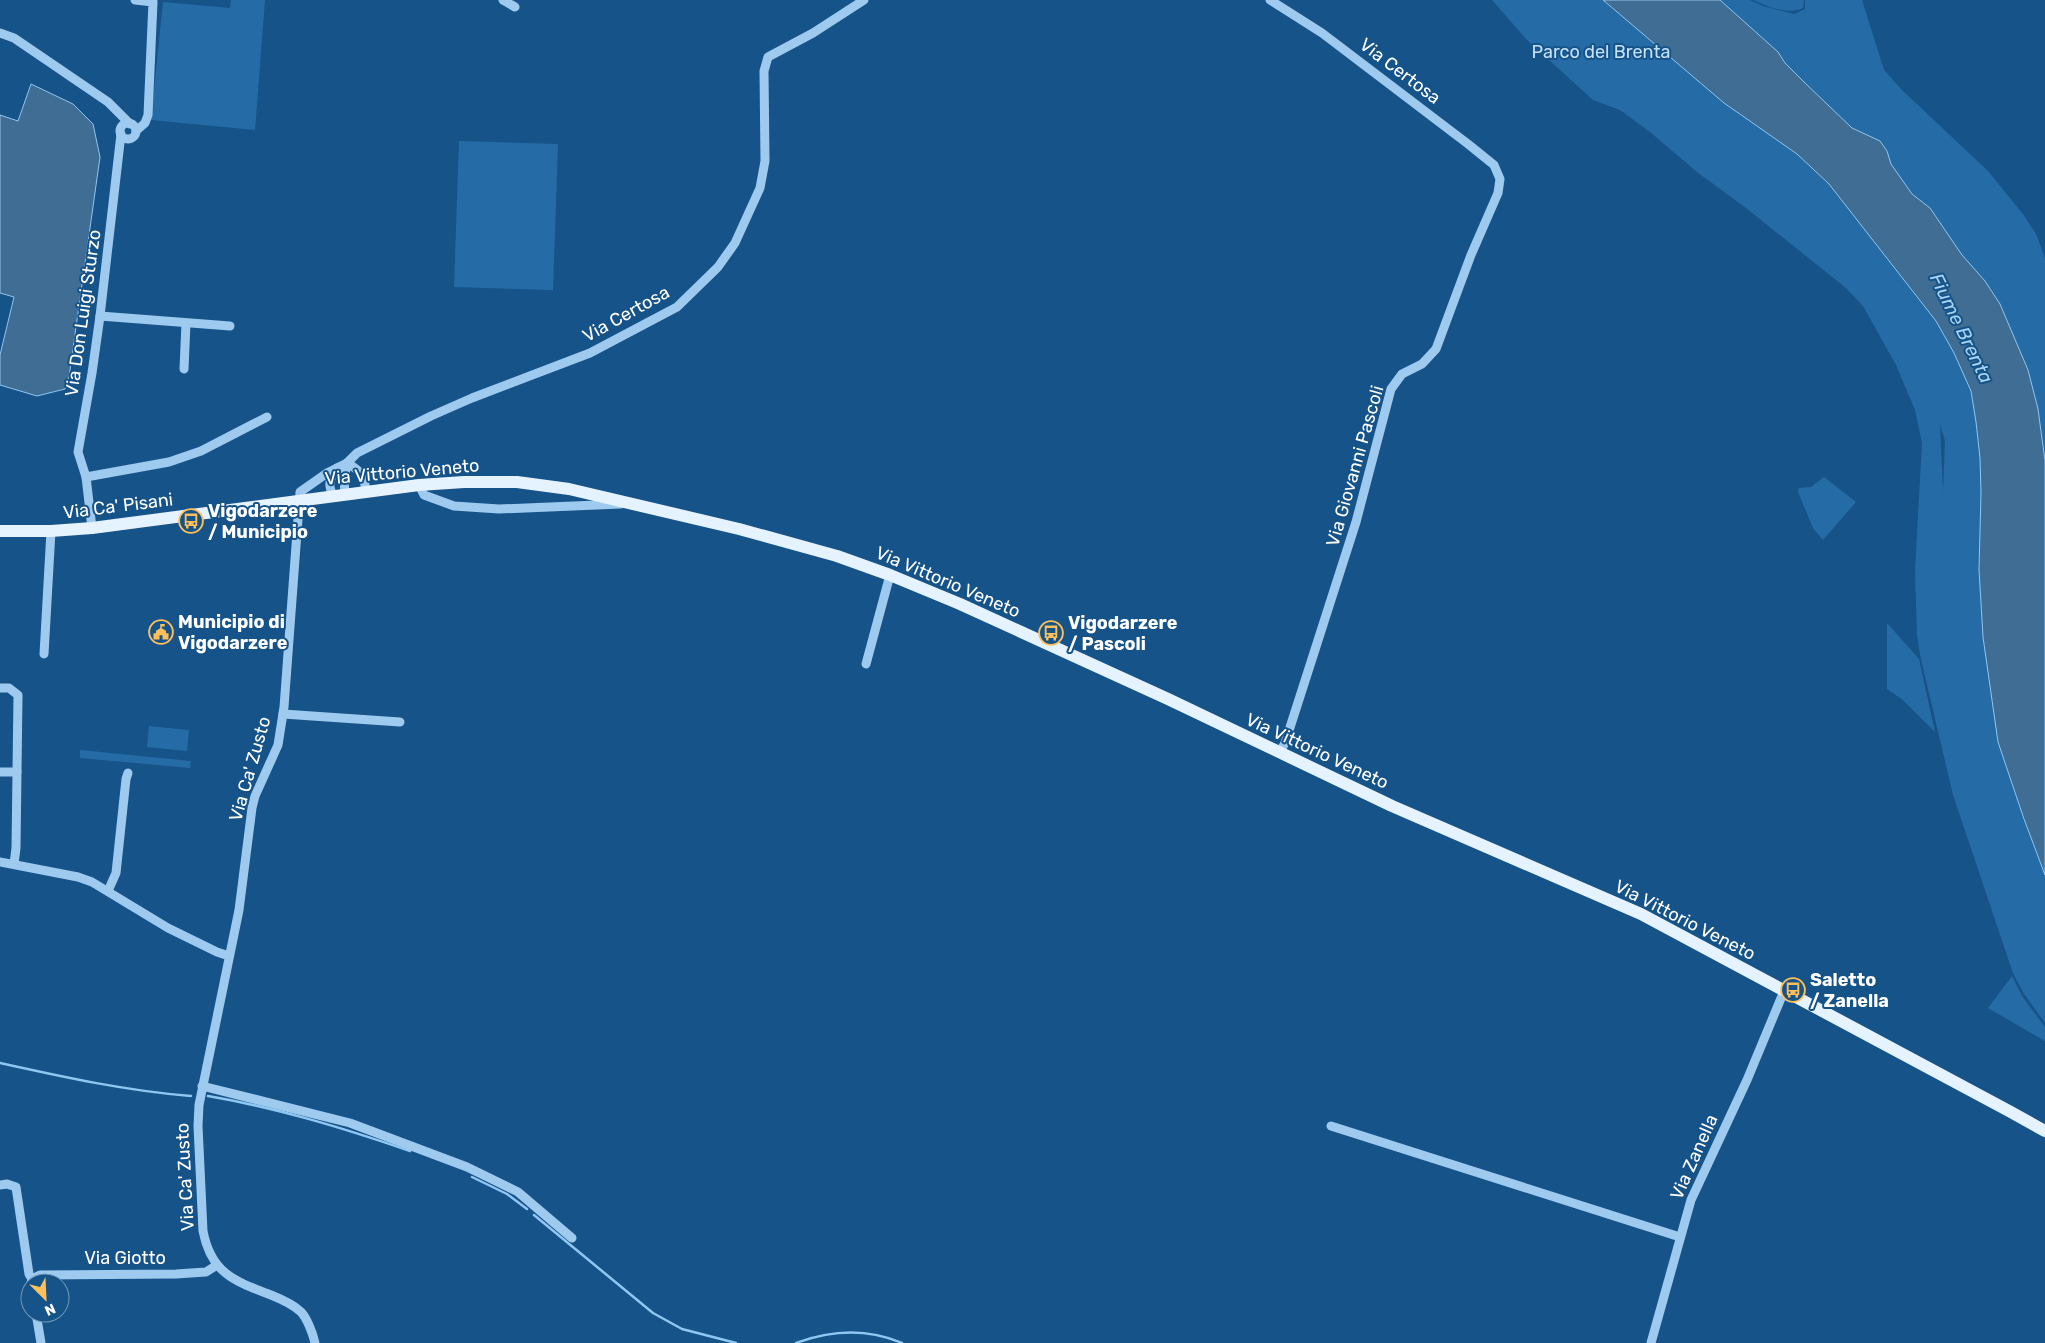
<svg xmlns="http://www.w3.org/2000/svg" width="2045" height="1343" font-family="Rubik,sans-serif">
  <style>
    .green { fill: #256ca7; fill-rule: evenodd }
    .water { fill: #406d94; stroke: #90c6f2 }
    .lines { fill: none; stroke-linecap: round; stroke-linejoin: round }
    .stream { stroke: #90c6f2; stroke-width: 2.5 }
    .minor { stroke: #9ecaef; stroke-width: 9 }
    .major { stroke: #e5f2ff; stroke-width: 12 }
    .labels { text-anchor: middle; stroke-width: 4; stroke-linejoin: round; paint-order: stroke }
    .park-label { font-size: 18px; fill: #c4e2fb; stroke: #165389 }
    .street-label { font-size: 18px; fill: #fff; stroke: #165389 }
    .poi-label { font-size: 18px; font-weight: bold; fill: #fff; stroke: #165389; text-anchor: start }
    .water-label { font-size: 19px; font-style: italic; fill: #a9d4f6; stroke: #165389 }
  </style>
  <rect width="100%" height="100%" fill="#165389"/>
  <g class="green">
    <path d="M231 0H265L255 130 151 120 163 2 230 8Z"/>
    <path d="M1492 0H1603L1724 103 1797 154 1829 184 1936 321 1954 353 1971 391 1976 422 1980 458 1981 493 1979 570 1983 637 1998 742 2024 819 2045 875V1023L2024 994 2013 973 1953 795 1920 655 1917 635 1915 571 1922 443 1915 410 1896 365 1863 306 1846 288 1746 208 1697 172 1650 132 1620 110 1593 100 1527 40ZM1940 424 1945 441 1943 492Z"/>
    <path d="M1720 0H1750L1763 6 1794 14 1805 9V0H1862L1884 70 1902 90 1988 171 2023 214 2036 234 2045 258V461L2038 409 2028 370 2000 304 1985 281 1962 255 1930 208 1912 194 1891 164 1887 151 1880 141 1852 128 1804 82 1785 63 1778 52Z"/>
    <path d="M1753 0H1804L1803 8C1788 15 1768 7 1753 0Z"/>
    <path d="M459 141 558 144 553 290 454 287Z"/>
    <path d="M1824 477 1856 502 1823 540 1813 528 1798 492 1799 488 1811 487Z"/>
    <path d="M1887 623 1919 659 1935 732 1903 700 1887 689Z"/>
    <path d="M149 726 189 730 187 751 147 747Z"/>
    <path d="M80 750 191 761 190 768 80 758Z"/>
    <path d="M2012 976 2022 996 2045 1027V1041L1988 1008Z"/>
  </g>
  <g class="water">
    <path d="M1603 0H1720L1778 52 1785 63 1804 82 1852 128 1880 141 1887 151 1891 164 1912 194 1930 208 1962 255 1985 281 2000 304 2028 370 2038 409 2045 461V875L2024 819 1998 742 1983 637 1979 570 1981 493 1980 458 1976 422 1971 391 1954 353 1936 321 1829 184 1797 154 1724 103Z"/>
    <path d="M31 84 73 104 93 124 100 157 69 377 65 389 37 396 0 385V355L14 297 0 293V115L18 121Z"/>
  </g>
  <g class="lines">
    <g class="stream">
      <path d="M0 1063C63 1077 127 1091 191 1096"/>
      <path d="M208 1096C278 1108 343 1128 410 1151"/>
      <path d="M472 1177 507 1194 527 1209"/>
      <path d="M534 1215 653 1313 682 1329 736 1343"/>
      <path d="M796 1343C831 1330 867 1328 902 1343"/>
    </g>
    <g class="minor">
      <path d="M135 0 153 2 148 115 145 123 136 131"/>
      <path d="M503 0 515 7"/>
      <path d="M1270 0 1322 33 1468 144 1494 165 1500 179 1498 193 1471 255 1436 349 1422 364 1402 374 1391 389 1356 522 1285 743 1279 753"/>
      <path d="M0 33 14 38 108 102 130 124"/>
      <circle cx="128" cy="131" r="8"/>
      <path d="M100 316 230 326"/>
      <path d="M184 369 186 323"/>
      <path d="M347 463C361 471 364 475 366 491"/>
      <path d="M86 477 169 462 201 451 267 417"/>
      <path d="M419 485 424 495 454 506 499 509 621 504"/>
      <path d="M345 494 344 480 347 463"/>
      <path d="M333 495C327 484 330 479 337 468"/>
      <path d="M92 528 86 477 78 452 92 373 100 316 121 134"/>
      <path d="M44 654 51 531"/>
      <path d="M866 664 890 575"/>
      <path d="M0 688H9L18 695 16 848 14 864"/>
      <path d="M283 714 400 722"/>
      <path d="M0 772H17"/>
      <path d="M0 862 78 877 92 882 168 928 217 952 229 956"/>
      <path d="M108 891 116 873 126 779 128 773"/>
      <path d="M202 1086 350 1123 467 1167 518 1192 572 1238"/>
      <path d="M1331 1126 1680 1237"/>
      <path d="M0 1185 7 1184 16 1187 29 1274 32 1279"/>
      <path d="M31 1283 32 1279 40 1275 176 1274 206 1272 217 1265"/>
      <path d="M36 1313 41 1343"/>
      <path d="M315 1343C313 1334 307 1318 301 1312 293 1304 281 1299 271 1295 234 1281 211 1273 203 1231L198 1126 199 1105 239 910 252 808 255 796 278 745 284 707 300 492 327 473 347 463 357 453 431 416 472 398 590 353 677 307 718 267 735 243 760 188 765 161 764 71 768 57 813 33 864 0"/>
      <path d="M1651 1343 1691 1200 1747 1080 1784 991"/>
    </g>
    <path class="major" d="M0 531H51L92 528 419 485 464 482H517L569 489 739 529 837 556 890 575 960 604 1168 699 1392 806 1641 914 2009 1111 2045 1131"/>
  </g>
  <defs>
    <g id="bus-ring" transform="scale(1.25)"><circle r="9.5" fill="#165389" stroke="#ffc05b" stroke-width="1.5"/><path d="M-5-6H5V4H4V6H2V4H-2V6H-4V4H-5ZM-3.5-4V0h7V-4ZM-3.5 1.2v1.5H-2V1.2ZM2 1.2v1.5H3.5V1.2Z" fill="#ffc05b"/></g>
    <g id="civic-ring" transform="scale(1.25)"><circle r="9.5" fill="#165389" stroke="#ffc05b" stroke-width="1.5"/><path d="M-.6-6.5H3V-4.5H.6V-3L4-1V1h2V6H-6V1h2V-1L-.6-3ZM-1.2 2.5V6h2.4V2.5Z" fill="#ffc05b"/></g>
  </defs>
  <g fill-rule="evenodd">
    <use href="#bus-ring" x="191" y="521"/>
    <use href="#civic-ring" x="161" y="632"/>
    <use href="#bus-ring" x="1051" y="633"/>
    <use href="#bus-ring" x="1793" y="990"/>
  </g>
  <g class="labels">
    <g class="park-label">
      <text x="1601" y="58">Parco del Brenta</text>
    </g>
    <g class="street-label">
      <text transform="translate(1400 71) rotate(37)" y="6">Via Certosa</text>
      <text transform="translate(83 313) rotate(-82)" y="6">Via Don Luigi Sturzo</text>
      <text transform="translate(626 314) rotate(-29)" y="6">Via Certosa</text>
      <text transform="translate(1355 466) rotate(-74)" y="6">Via Giovanni Pascoli</text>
      <text transform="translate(402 472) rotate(-5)" y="6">Via Vittorio Veneto</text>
      <text transform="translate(118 506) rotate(-7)" y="6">Via Ca' Pisani</text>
      <text transform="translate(948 582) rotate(23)" y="6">Via Vittorio Veneto</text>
      <text transform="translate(1317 751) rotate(25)" y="6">Via Vittorio Veneto</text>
      <text transform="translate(250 769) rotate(-74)" y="6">Via Ca' Zusto</text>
      <text transform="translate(1685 920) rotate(27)" y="6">Via Vittorio Veneto</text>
      <text transform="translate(1694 1157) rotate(-66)" y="6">Via Zanella</text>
      <text transform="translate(185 1177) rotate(-93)" y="6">Via Ca' Zusto</text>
      <text x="125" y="1264">Via Giotto</text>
    </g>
    <g class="poi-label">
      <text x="208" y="517">Vigodarzere<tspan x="208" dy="21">/ Municipio</tspan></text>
      <text x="178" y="628">Municipio di<tspan x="178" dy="21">Vigodarzere</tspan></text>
      <text x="1068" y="629">Vigodarzere<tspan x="1068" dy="21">/ Pascoli</tspan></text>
      <text x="1810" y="986">Saletto<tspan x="1810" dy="21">/ Zanella</tspan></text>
    </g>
    <g class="water-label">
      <text transform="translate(1962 328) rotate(64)" y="7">Fiume Brenta</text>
    </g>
  </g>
  <g transform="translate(45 1298) rotate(156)"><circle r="24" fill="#165389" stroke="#7398b8"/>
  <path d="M0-4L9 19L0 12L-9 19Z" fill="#ffc05b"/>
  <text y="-8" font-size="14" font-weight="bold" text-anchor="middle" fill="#ffffff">N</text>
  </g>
</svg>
